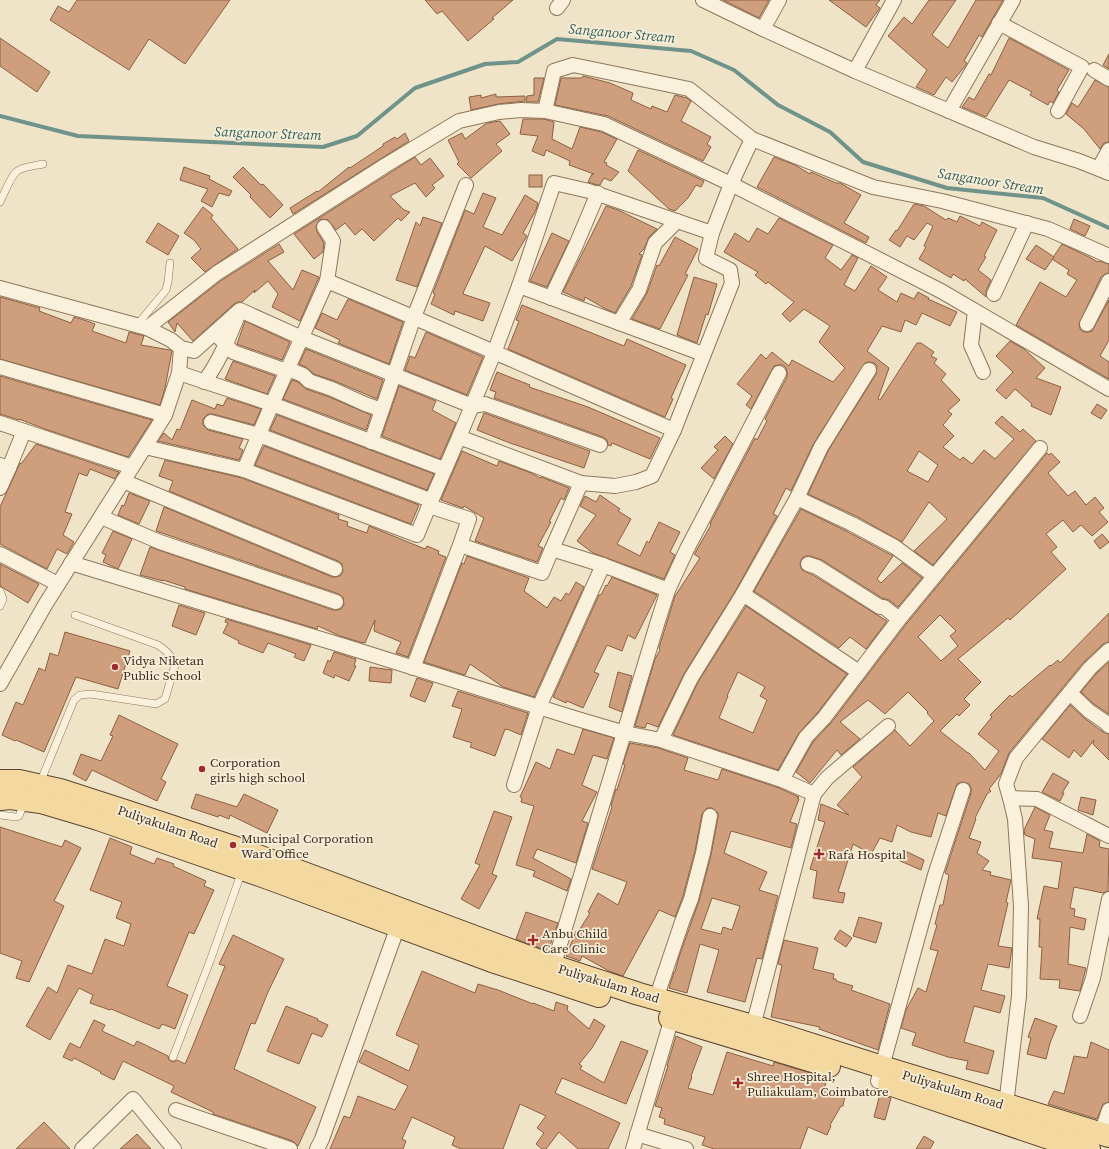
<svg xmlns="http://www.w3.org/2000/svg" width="1109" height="1149" font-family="'Source Serif 4',serif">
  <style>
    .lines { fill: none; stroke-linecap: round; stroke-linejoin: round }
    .stream { stroke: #6f938a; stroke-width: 4 }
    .building { fill: #cf9f7d; stroke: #8d5f41; fill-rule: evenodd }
    .service-casing { stroke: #8d765c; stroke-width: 8 }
    .minor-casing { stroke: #8d765c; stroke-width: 16 }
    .primary-casing { stroke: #5b4430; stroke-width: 24 }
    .service { stroke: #faf1dc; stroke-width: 7 }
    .minor { stroke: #faf1dc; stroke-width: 14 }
    .primary { stroke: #f3d9a0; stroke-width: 22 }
    .poi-dot { fill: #9e2a2b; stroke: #f7eed8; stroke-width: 1.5 }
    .labels { text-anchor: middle; stroke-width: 3.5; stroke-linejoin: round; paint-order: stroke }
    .poi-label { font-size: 13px; fill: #3d2e20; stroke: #f7eed8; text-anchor: start }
    .street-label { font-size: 13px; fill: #3d2e20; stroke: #f7eed8 }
    .water-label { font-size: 14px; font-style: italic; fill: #2f5d5a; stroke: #f7eed8 }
  </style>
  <rect width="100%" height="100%" fill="#f0e4c8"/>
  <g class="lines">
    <path class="stream" d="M0 116 78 136 323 147 357 136 415 88 485 64 518 62 557 39 691 51 734 70 778 105 830 132 863 162 947 188 1043 198 1109 228"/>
  </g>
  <g class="building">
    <path d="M77 0H230L185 64 149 39 129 70 50 20 58 6 69 12Z"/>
    <path d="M425 0H513L492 18 494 19 468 41 442 11 437 14Z"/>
    <path d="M723 0H769L759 18Z"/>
    <path d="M829 0H880L876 5 880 8 866 27Z"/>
    <path d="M929 0H956L932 35 948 48 976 0H1003L982 37 979 35 964 61 967 63 966 65 952 82 946 77 934 95 916 87 927 70 888 36 904 17 912 24Z"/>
    <path d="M0 38 50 72 37 92 0 66Z"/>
    <path d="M1009 38 1069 70 1057 90 1059 92 1053 103 1050 101 1048 105 1030 95 1032 92 1009 80 986 117 962 107 969 97 974 100 989 74 991 75Z"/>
    <path d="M1109 54V69L1103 65Z"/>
    <path d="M583 76 610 83 633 93 631 100 651 109 652 106 667 112 675 95 687 98 691 101 681 121 711 137 707 144 711 147 703 161 608 116 555 105 561 78H582Z"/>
    <path d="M534 78H544L538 102H526L527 96 534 95Z"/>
    <path d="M1095 80 1109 87V142L1104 143 1100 149 1084 129 1066 114 1072 103 1078 107Z"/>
    <path d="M496 94V97L525 96V101L498 104 471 110 469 97 481 95V98Z"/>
    <path d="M523 119H544L554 122 552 139 572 149 580 127 601 132 617 139 604 162 607 163 606 165 619 172 611 181 604 178 600 185H597L588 182 592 174H594L569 165 570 161 546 150 544 156 532 151 538 136 520 134Z"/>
    <path d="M500 121 510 134 496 144 502 151 471 178 457 164 459 162 448 140 462 133 465 139 487 123Z"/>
    <path d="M405 133 409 141 293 214 290 208 317 191 318 192 349 167 350 168 383 146V144L395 137 397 139Z"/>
    <path d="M638 150 704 181 701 187 696 185 688 198 675 211 669 209 628 171Z"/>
    <path d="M415 157 421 165 430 158 444 176 432 185 435 188 426 197 415 183 390 196 404 210 410 212 401 221 398 218 374 241 362 229 355 235 345 223 336 230 328 220 323 219 319 220 316 227 317 232 324 243 323 252 314 259 294 234Z"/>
    <path d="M774 157 795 165 810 174 811 172 836 183H840L861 195 844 223 869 237 866 243 757 187Z"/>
    <path d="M184 167 210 176 209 179 232 191 229 196 219 193 212 207 201 201 208 189 180 180Z"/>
    <path d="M243 167 261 185 263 184 283 205 270 218 250 197 251 195 233 177Z"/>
    <rect x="529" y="175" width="13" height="12"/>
    <path d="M483 193 496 198 483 227 502 235 525 195 538 203 536 210 523 233 527 236 512 261 485 246 464 291 463 294 490 303 483 321 455 311 454 315 431 304 435 294 433 293 465 210 474 214Z"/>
    <path d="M914 204 924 206 946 220 948 218 957 222 960 216 980 226 982 222 997 230 984 256 986 257 978 270 991 280 986 291V297L965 279 964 281 953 274 951 278 919 259 926 247 924 246 933 226 927 223 914 240 907 236 900 247 889 240 896 230 897 231Z"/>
    <path d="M606 206 618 210 657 229 649 237 644 249 639 254 642 255 631 286 615 313 604 308 585 297 584 301 563 292Z"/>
    <path d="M203 207 213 215 211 218 238 249 205 272 191 258 201 249 194 240 184 233Z"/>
    <path d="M423 217 442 223 417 287 396 280 416 222 420 226Z"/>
    <path d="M779 218 833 245 825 258 841 270 852 255 858 258 844 285 855 291 871 266 887 277 878 290 897 302 901 293 914 299 918 292 929 298 928 299 957 312 950 326 922 313 916 325 905 320 901 332 882 326 867 351 889 368 878 399 880 400 917 343H921L934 352 931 356 937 359 934 363 946 374 941 380 960 400 948 411 952 414 943 425 954 436 943 447 960 460 963 457 972 464 984 450 995 459 1014 439 995 423 1002 416 1020 432 1023 429 1036 441 933 565 914 551 947 519 929 502 902 542 856 516 808 494 828 451 876 374 877 366 874 363 869 362 865 363 814 443 791 491 786 488 773 514 777 516 736 590 684 674 658 727 647 723 645 728 635 726 655 659 660 650 659 648 675 596 700 558 694 554 695 553 711 525 710 524 755 438 757 440 767 421 765 419 787 377V372L786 368 783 365H778L774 366 751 409 746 405 752 396 737 384 761 354 766 359 772 352 789 366 792 360 833 382 845 368 819 342 830 326 804 309 790 322 782 314 794 302 768 282 766 284 755 275 758 272 724 252 735 233 749 242 757 228 768 234ZM919 451 938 465 928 482 907 471Z"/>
    <path d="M1074 219 1090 226 1085 236 1070 229Z"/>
    <path d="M158 223 179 236 168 255 146 242Z"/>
    <path d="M552 233 569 241 547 287 530 281Z"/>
    <path d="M675 237 698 249 685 274 688 275 660 329 632 319 647 293 657 265 659 266Z"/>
    <path d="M279 244 284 252 268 261 293 290 302 270 319 277 300 321 272 307 278 294 268 281 254 293 255 290 242 302H238L234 304 193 341 177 323 175 332 168 322 222 280Z"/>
    <path d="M1062 244 1089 257 1098 262 1099 261 1109 264V273L1105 274 1101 277 1079 324 1080 329 1084 332H1088L1092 331 1109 300V340L1100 356 1109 362V379L1016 325 1040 282 1066 297 1077 280 1067 274 1069 270 1052 259Z"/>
    <path d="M1036 245 1054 257 1045 270 1026 259Z"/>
    <path d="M694 277 717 284 708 315 706 314 697 343 677 335Z"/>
    <path d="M0 297 40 308 39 311 71 323 74 317 87 321 95 324 92 331 126 343 129 332 144 336 141 345 170 350 172 351 165 388 160 405 0 359Z"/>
    <path d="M348 299 403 322 389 364 338 343 340 340 315 328 322 313 337 320Z"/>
    <path d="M522 305 624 346 627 339 686 365 671 398 673 399 665 417 508 349 519 321 516 320Z"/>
    <path d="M245 321 290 342 282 360 237 344Z"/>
    <path d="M426 332 483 357 467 395 405 370 410 356 415 358Z"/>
    <path d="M1010 341 1024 349 1045 368 1036 378 1061 387 1051 415 1031 406 1032 404 1015 389 1006 399 996 390 1013 372 996 356Z"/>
    <path d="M306 349 383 380 377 399 335 381 314 374 306 367 299 364Z"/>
    <path d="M233 361 275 376 267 394 225 379Z"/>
    <path d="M497 372 530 385 529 387 588 407 660 438 650 459 612 443 611 446 608 445 607 440 603 437 494 398 496 392 490 390Z"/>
    <path d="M0 376 152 420 128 457 45 429 19 419V420L0 414Z"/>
    <path d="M292 380 298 382 306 389 329 397 371 415 366 430 283 399Z"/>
    <path d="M399 386 436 401 432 410 456 423 440 459 382 436Z"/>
    <path d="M227 398 261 409 254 425 213 414H208L203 419V425L208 430 243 439 239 448 243 450 239 460 158 441 164 433 172 440 177 429 180 430 192 400 215 409 217 404 223 406Z"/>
    <path d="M1097 404 1107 410 1101 419 1091 413Z"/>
    <path d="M484 413 590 451 584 468 510 443 477 430Z"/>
    <path d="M277 415 434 474 427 490 270 430Z"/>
    <path d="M725 436 733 444 714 479 701 468 718 450 714 447Z"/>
    <path d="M36 444 119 472 115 479 90 469 87 476 79 473 65 512 72 514 63 535 74 542 67 554 57 549 47 569 0 544V507L20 463 21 464Z"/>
    <path d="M264 446 419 505 411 524 255 465Z"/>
    <path d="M462 451 497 466 499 461 531 473 540 478 541 477 569 488 564 500 561 498 549 522H551L538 546 543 548 537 562 475 541 484 518 464 506 463 508 441 500Z"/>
    <path d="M1047 453 1049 455 1051 453 1060 462 1048 473 1068 496 1075 491 1086 505 1095 497 1104 508 1099 512 1108 522 1092 536 1081 525 1073 532 1063 520 1046 534 1057 547 1051 552 1066 569 1010 620 1008 618 958 659 981 682 964 699 970 705 959 716 957 714 940 731 968 753H969L985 770 999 751 978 734 992 717 990 715 1010 695 1012 697 1050 665 1051 666 1058 660 1060 663 1109 613V642L1103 644 1083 663 1009 753 1001 774 989 789 991 791 987 794 975 818 976 819 969 838 981 842 977 853 989 861 982 870 991 872 990 875 1011 880 1006 902 1008 903 998 946 1012 948 1009 968 988 964 981 990 1005 996 1000 1013 974 1006 964 1042 994 1051 988 1074 966 1069 968 1061 948 1057 912 1045 916 1033 901 1028 906 1010 918 988 926 992 938 951 930 949 937 925 935 924 940 905H943L949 875 945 873 971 793V788L969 784 962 782 957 784 946 816 938 813 931 837 911 832 897 825 892 842 880 838 871 854 853 844 838 892 845 893 843 903 813 898 817 871 810 869 825 822 818 820 821 804 849 815 837 805 862 777 853 767 895 730 910 746 934 721 927 713 928 712 908 692 885 714 868 700 840 722 860 739 841 755 837 750 810 783 796 772 813 742 831 723 907 623ZM940 615 956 631 950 636 958 646 941 661 918 637Z"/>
    <path d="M165 460 242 478 339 515 338 519 348 522 347 526 367 533 369 526 425 549 427 546 439 551 438 554 446 557 408 657 396 653 401 642 374 631 375 620 365 643 363 642V643L340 636 318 626 317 629 185 589V587L163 580V581L140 575 150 547 333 610H337L341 609 344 604 343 597 339 594 156 531 164 507 332 577H336L340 576 343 572 342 564 338 561 169 491 173 481 159 476Z"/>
    <path d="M129 493 150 501 139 524 118 515 122 505 124 506Z"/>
    <path d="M600 495 620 509 618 511 631 519 617 544 640 556 647 541 649 543 659 522 680 532 670 552 675 555 664 579 593 553 577 541 596 515 580 506 585 496 596 502Z"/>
    <path d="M801 509 848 532 893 556 877 579 881 583 902 563 922 578 898 607 889 600 882 598 822 560 810 556H806L802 558 800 565 802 570 813 575 887 621 866 649 850 637 839 648 754 591Z"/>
    <path d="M113 531 132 539 118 569 103 562 106 555 102 553Z"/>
    <path d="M1102 534 1109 542 1100 549 1094 541Z"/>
    <path d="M467 556 529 578 524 591 547 608 554 597 561 601 566 593 569 595 576 582 584 587 534 697 503 687 470 664 465 675 424 662 462 563 464 564Z"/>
    <path d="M0 564 39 584 28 603 0 586Z"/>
    <path d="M612 577 657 595 635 639 628 635 622 651 607 645 594 672 599 674 583 708 567 701 566 703 553 697 599 595H601L606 585 607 586Z"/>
    <path d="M179 605 205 613 196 635 172 626Z"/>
    <path d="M746 606 847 674 818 712 799 733 778 770 673 735 698 682ZM738 672 765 687 760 696 767 700 753 733 719 718 728 696H727Z"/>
    <path d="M226 619 311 645 304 661 294 657 296 654 268 643 263 653 238 643 239 641 223 633 228 623 225 622Z"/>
    <path d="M65 632 130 651 118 689 76 677 44 752 16 740 15 741 2 735 16 702 23 705 39 668 45 671 50 653 58 656Z"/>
    <path d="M334 652 356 659 354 666H356L349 681 335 675 334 678 323 673 328 660 330 662Z"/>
    <path d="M1109 662V714L1094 704 1081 692 1096 674Z"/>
    <path d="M370 667 392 670 391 683 369 681Z"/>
    <path d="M618 672 632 676 622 712 609 707Z"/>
    <path d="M417 678 433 683 425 702 410 696Z"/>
    <path d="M458 691 528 713 521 735 507 729V730L505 729 495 756 470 747 472 743 453 737 462 709 452 706Z"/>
    <path d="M1070 705 1084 718 1103 732 1109 734V760L1093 744 1094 740 1081 757 1074 750 1069 758 1042 739Z"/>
    <path d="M119 715 178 744 161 779 166 782 157 801 92 770 86 781 73 774 81 754 101 761 113 736 110 735Z"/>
    <path d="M583 729 614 738 607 759 593 755 582 785 597 792 582 821 588 823 576 863 537 849 533 858 571 879 567 891 533 876 535 871 516 865 534 806 521 802 522 798 520 797 536 762 550 769 557 749 574 755Z"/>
    <path d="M630 743 658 748 688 758 684 770 718 780 722 769 779 788 799 797 797 798 799 799 790 822 797 824 791 848 731 831 724 853 767 872 759 890 778 896 762 959 757 958 745 1002 707 992 719 950 700 944 687 993 669 988 674 972H675L679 957 699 901 711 855 718 817V813L712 808H707L702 814 695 851 683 896 675 917 659 910 623 976 609 971 582 956 580 961 566 956 576 931 578 932 590 913 588 912 598 893 618 905 627 882 592 869 612 807 611 806 616 789 617 790 625 765 623 764ZM712 898 740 906 732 930 723 927 721 934 701 929Z"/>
    <path d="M1053 773 1069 782 1062 793H1064L1060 801 1042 792Z"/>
    <path d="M196 794 237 807 244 794 278 810 267 833 230 815 229 819 219 815 218 817 191 808Z"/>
    <path d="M1081 797 1096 800 1093 815 1078 810Z"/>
    <path d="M1035 807 1050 815 1044 830 1053 832 1049 848 1083 853 1087 834 1100 841 1099 847 1109 849 1108 891 1103 893 1074 887 1070 908 1075 909 1074 916 1086 919 1084 930 1070 927 1068 964 1086 968 1080 991 1059 988 1060 980 1040 979 1042 947H1039L1040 919H1037L1044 886 1058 889 1062 862 1032 858 1035 839 1025 835 1024 830Z"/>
    <path d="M494 811 512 817 492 874 497 876 479 909 461 899 480 865 475 863Z"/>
    <path d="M0 827 62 847 65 840 81 848 54 901 64 906 29 982 16 978 22 961 0 953Z"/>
    <path d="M110 838 132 847 130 854 154 864 157 858 174 864 173 866 206 881 204 886 214 890 194 934 189 932 167 986 188 995 175 1029 162 1024 159 1029 111 1009 110 1010 90 1003 93 995 79 988 50 1040 26 1026 48 987 57 993 68 965 92 974 105 939 124 946 131 924 116 918 122 902 90 890Z"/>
    <path d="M903 850 924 860 921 870 898 860Z"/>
    <path d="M526 912 558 923 548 951 516 939Z"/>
    <path d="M859 917 882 923 876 943 853 936Z"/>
    <path d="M840 930 852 938 846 947 834 939Z"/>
    <path d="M233 935 284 959 268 992 255 1024 251 1023 234 1069 316 1107 298 1146 293 1141 213 1114V1112L171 1092 174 1086 123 1061 114 1080 100 1073 101 1072 74 1058 72 1061 63 1057 70 1043 80 1048 94 1020 105 1025 102 1031 134 1046 137 1041 168 1056 169 1060 171 1061 174 1062 177 1060 185 1064 192 1048 225 966 219 964Z"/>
    <path d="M784 940 818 948 813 969 834 974 833 979H836V981L853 986 851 990 890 1004 878 1050 819 1029 820 1027 771 1017 782 965 778 964Z"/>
    <path d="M422 971 475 993 478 984 498 990 533 1004V1003L554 1011 556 1002 568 1006 567 1010 589 1029 594 1019 605 1026 592 1048 579 1064 582 1066 580 1069 604 1083 621 1041 648 1051 626 1104 562 1078 555 1093 620 1123 608 1149H578L559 1132 546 1149H542L536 1144 544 1133 537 1128 546 1116 520 1104 503 1149H461L452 1145 455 1137 412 1117 402 1139 406 1141 403 1149H330L344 1116 350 1118 358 1096 395 1110 408 1086 359 1062 365 1050 409 1071 419 1045 396 1035Z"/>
    <path d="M286 1006 318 1019 317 1020 328 1025 322 1037 312 1033 299 1064 267 1051Z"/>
    <path d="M1035 1018 1057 1026 1050 1043 1046 1059 1027 1054 1031 1038 1028 1037Z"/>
    <path d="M676 1036 702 1047 691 1076 692 1077 688 1088 713 1095 727 1052 773 1066 774 1062 827 1078 824 1090 845 1095 843 1106H841L830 1125 831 1126 827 1135 808 1127 800 1149H714L702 1145 705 1137 664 1124 665 1119 659 1117 662 1108 655 1106 668 1066H667Z"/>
    <path d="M1091 1042 1109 1050V1102L1103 1104 1097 1119 1048 1104 1054 1091 1064 1094 1074 1056 1087 1058Z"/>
    <path d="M880 1094 891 1098 885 1120 874 1117Z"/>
    <path d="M44 1122 70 1149H16Z"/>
    <path d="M137 1134 151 1149H120Z"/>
    <path d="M924 1136 934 1142 930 1149H916Z"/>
  </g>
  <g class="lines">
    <g class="service-casing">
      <g id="service">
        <path d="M0 202C4 194 10 178 16 172 23 166 35 166 43 164"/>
        <path d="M137 325 166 290 168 282 170 263"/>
        <path d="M0 591 3 599 0 606"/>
        <path d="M40 783 74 700 80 695 91 694 156 704 165 699 175 665 173 659 166 651 158 645 75 615"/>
        <path d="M0 815 16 817 19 816 24 803"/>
        <path d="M173 1057 210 961 242 871"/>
      </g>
    </g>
    <g class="minor-casing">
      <g id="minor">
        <path d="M703 0 763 29 779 0"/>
        <path d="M557 8 563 0"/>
        <path d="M999 23 1082 67 1058 111"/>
        <path d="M763 29 855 71 894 0"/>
        <path d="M1094 70 1109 79"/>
        <path d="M855 71 1034 147 1079 161 1109 173"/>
        <path d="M545 111 554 71 573 65 689 89 752 139 873 187 942 201 1048 229 1109 256"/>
        <path d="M949 111 1013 0"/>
        <path d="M1099 168 1109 150"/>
        <path d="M324 227 333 241 327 281"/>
        <path d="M519 286 703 354"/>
        <path d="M0 288 147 328 217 273 386 165 459 121 499 112 521 110 545 111 604 124 731 184 941 291 1109 389"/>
        <path d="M994 294 1027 223"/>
        <path d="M551 298 576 245 598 193"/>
        <path d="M975 311 971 345 983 372"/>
        <path d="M619 323 639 290 655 243 677 221"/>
        <path d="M1087 324 1109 281"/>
        <path d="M215 333 233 352 287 371"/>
        <path d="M181 348 194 351 240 310 302 338 472 406 485 404 600 445"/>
        <path d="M0 367 165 415"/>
        <path d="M288 369 303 375 309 381 332 389 365 404 382 410"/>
        <path d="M179 373 272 404 444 469"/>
        <path d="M204 382C220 361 229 337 239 313"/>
        <path d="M211 422 259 435 430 500"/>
        <path d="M0 423 132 467"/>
        <path d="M674 430 732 283 730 270 706 258 712 233 731 184 752 139"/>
        <path d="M459 437 494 353 519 286 554 183 589 191 712 233"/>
        <path d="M371 442 414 317 466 185"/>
        <path d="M145 447 244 470 417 535 429 506 469 519 460 545 542 573 552 549 603 565 668 590"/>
        <path d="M9 468 24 431"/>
        <path d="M244 470 272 404 327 281C444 329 559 381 674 430L652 476 636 482 615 486 581 483 459 437 429 506"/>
        <path d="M123 481 335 569"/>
        <path d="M0 488 9 468 0 465"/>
        <path d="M797 498 852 524 895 547 934 576"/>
        <path d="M101 517 160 542 336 602"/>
        <path d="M552 549 581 483"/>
        <path d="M0 554 58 584"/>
        <path d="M71 563 344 646 574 718 625 733 661 740 782 780 814 794 751 1034"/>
        <path d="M808 564 817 567 880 607H884L899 619"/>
        <path d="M743 594 859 672"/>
        <path d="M413 668 460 545"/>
        <path d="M0 684 45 605 165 415 179 373 181 348 171 340 147 328"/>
        <path d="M1070 693 1089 711 1105 722 1109 726"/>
        <path d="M661 740 691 678 743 594 797 498 821 447 869 370"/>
        <path d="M782 780 806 737 824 718 900 618 1040 448"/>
        <path d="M514 785 539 707 603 565"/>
        <path d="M814 794 827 778 888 726"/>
        <path d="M1010 798 1006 784 1016 758 1090 668 1109 650"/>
        <path d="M551 974 658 621 668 590 687 549 779 373"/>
        <path d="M656 999 682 922 691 899 703 853 710 816"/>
        <path d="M1080 1016 1093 978 1109 899"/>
        <path d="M878 1081 935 875 963 790"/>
        <path d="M1006 1105 1019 996 1021 906 1015 819 1010 798 1037 799 1109 836"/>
        <path d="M176 1110 290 1149"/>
        <path d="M637 1134 686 1149"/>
        <path d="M1101 1134 1109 1110"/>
        <path d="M82 1149 133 1099 174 1149"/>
        <path d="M317 1149 322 1139 398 926"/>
        <path d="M633 1149 674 1011"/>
      </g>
    </g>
    <g class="primary-casing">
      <g id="primary">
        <path d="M0 781H19L60 790 128 812 242 850 553 966 639 994 753 1026 882 1067 1109 1136"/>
        <path d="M0 799 10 798 41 802 98 819 268 878 492 961 599 996"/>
        <path d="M670 1018 829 1066"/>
        <path d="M889 1084 1064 1143 1089 1149"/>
      </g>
    </g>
    <use href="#service" class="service"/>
    <use href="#minor" class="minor"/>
    <use href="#primary" class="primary"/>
  </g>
  <g class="poi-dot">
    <circle cx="115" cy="667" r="4"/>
    <circle cx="202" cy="769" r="4"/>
    <circle cx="233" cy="845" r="4"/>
    <path d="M817 848h4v4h4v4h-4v4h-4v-4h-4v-4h4z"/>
    <path d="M531 934h4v4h4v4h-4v4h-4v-4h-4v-4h4z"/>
    <path d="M736 1077h4v4h4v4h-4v4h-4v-4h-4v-4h4z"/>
  </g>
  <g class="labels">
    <g class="poi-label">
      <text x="123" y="665">Vidya Niketan<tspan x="123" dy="15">Public School</tspan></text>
      <text x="210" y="767">Corporation<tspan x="210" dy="15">girls high school</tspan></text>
      <text x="241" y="843">Municipal Corporation<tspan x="241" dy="15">Ward Office</tspan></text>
      <text x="828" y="859">Rafa Hospital</text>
      <text x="542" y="938">Anbu Child<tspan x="542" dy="15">Care Clinic</tspan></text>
      <text x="747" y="1081">Shree Hospital,<tspan x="747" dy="15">Puliakulam, Coimbatore</tspan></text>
    </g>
    <g class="street-label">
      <text transform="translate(168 826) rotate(19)" y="5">Puliyakulam Road</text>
      <text transform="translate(609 983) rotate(17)" y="5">Puliyakulam Road</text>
      <text transform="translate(953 1089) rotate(17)" y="5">Puliyakulam Road</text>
    </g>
    <g class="water-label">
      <text transform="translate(622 33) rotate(5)" y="5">Sanganoor Stream</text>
      <text transform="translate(268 133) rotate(2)" y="5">Sanganoor Stream</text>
      <text transform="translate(991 181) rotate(9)" y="5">Sanganoor Stream</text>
    </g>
  </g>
</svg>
